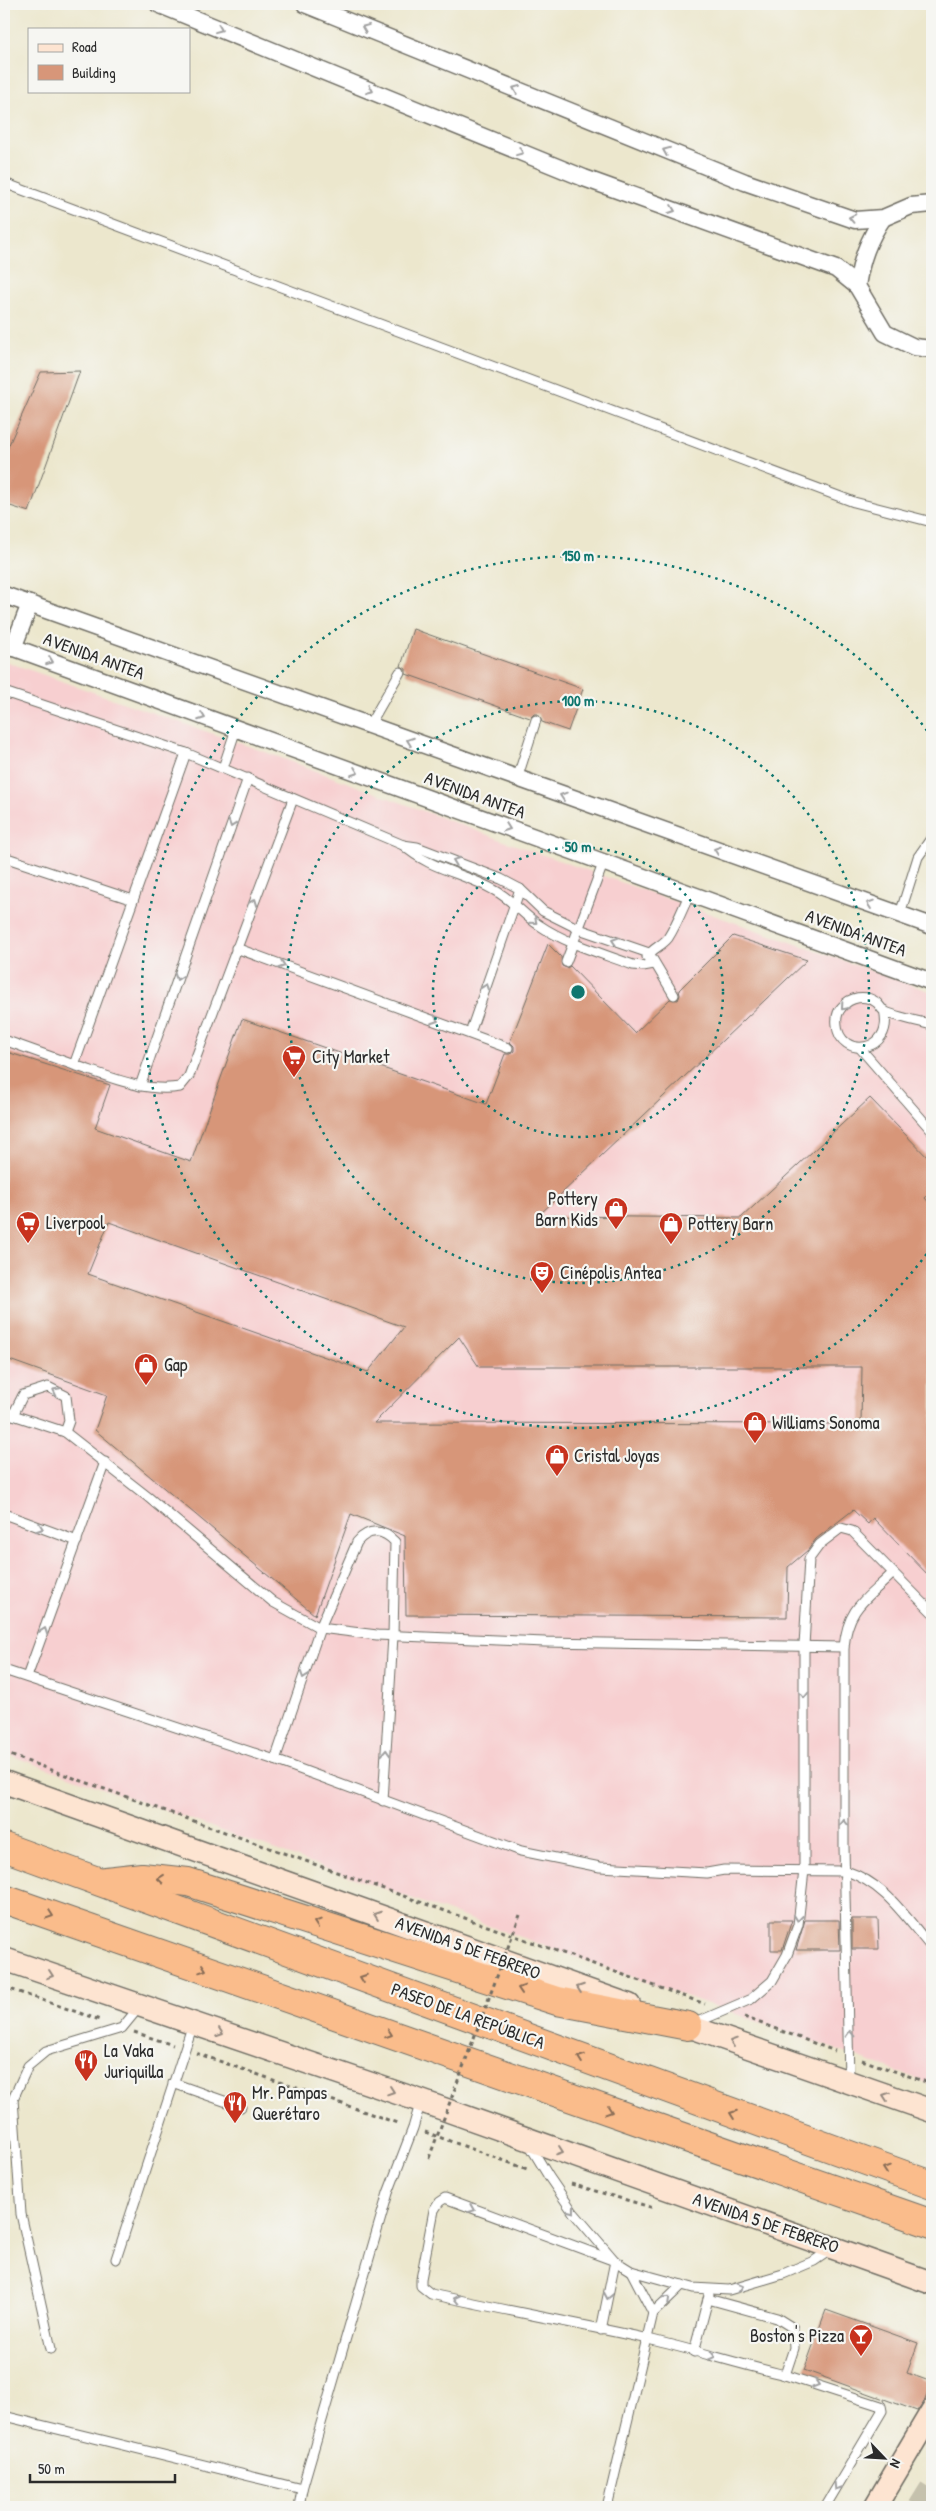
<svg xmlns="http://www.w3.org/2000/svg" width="936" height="2511" font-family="'Patrick Hand',sans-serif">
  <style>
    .built { fill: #f7cfd0 }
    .building { fill: #d79679; fill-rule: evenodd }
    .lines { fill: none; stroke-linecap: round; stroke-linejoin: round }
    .secondary-tunnel { stroke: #c5c1ad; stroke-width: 22; stroke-dasharray: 22 11; stroke-linecap: butt }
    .service-casing { stroke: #6f6d64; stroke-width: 11 }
    .minor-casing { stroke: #6f6d64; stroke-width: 19 }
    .secondary-casing { stroke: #6f6d64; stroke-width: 25 }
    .trunk-casing { stroke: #6f6d64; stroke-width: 30 }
    .path { stroke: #6f6d64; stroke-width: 3; stroke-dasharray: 4 4; stroke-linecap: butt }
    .service { stroke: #fff; stroke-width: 9 }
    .minor { stroke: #fff; stroke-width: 16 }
    .secondary { stroke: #fde4d1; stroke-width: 22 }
    .trunk { stroke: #fabc8b; stroke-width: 28 }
    .path-bridge { stroke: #6f6d64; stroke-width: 3; stroke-dasharray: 4 4; stroke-linecap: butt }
    .oneway { stroke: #a0a0a0 }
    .oneway2 { stroke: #886c56 }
    .oneway3 { stroke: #94887e }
    .ring { fill: none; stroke: #0f766e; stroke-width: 2.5; stroke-dasharray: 2.5 5 }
    .labels { text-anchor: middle; stroke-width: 4.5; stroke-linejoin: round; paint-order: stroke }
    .street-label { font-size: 18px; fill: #2b2b2b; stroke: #f6f6f2 }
    .poi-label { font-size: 18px; fill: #2b2b2b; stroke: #f6f6f2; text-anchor: start }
    .centre { fill: #0f766e; stroke: #f6f6f2; stroke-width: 2.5 }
    .ring-label { font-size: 15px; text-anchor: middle; font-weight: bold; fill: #0f766e; stroke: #f6f6f2; stroke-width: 4.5; stroke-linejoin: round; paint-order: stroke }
  </style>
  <rect width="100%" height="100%" fill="#f6f6f2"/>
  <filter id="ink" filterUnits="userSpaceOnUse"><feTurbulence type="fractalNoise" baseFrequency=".02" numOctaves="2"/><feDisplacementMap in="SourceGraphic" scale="10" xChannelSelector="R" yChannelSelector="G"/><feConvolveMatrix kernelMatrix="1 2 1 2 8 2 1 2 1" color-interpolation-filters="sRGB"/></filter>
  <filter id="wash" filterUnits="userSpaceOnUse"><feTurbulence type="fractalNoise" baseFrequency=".0096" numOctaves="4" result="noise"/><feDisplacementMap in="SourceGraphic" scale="20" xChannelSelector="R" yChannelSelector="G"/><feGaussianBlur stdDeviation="1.12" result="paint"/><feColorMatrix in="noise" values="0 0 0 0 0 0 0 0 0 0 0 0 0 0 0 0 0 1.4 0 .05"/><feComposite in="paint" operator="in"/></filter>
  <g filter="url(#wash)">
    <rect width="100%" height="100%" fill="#ece7cd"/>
    <path class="built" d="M4 661 268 753 504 841 932 992V2084L4 1753Z"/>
    <g id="blocks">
      <g class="building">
        <path d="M80 371 29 512 4 504V456L41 372Z"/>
        <path d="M413 629 583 689 568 731 542 722 538 714H534L530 718 406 674V669L401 666Z"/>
        <path d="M733 936 807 960 538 1216 741 1218 870 1098 932 1162V1191L925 1198 932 1206V1579L873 1518 868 1524 853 1510 816 1539 808 1550 788 1567 787 1617 406 1615 405 1536 351 1514 315 1615 95 1430 107 1395 4 1358V1051L110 1085 95 1128 191 1162 242 1019 486 1104 505 1054H510L514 1051V1046L510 1042 548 944 561 957 562 966 567 968 570 966 635 1033 670 999 678 1000 680 995 679 990ZM109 1222 404 1327 368 1372 88 1274ZM459 1337 479 1367H862L861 1424 374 1423Z"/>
        <path d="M852 1919H878L879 1949H852Z"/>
        <path d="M771 1920H792L782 1950H771Z"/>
        <path d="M805 1920H839L840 1950H796Z"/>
        <path d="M826 2310 918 2343 907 2373 932 2382 925 2400 917 2411 804 2370Z"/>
      </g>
    </g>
  </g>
  <g filter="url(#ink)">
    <use href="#blocks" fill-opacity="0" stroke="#6f6d64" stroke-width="1"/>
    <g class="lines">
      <path class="secondary-tunnel" d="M919 2507 932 2486"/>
      <g class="service-casing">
        <g id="service">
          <path d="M4 183 854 502 932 522"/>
          <path d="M4 692 186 753 74 1065 4 1040"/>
          <path d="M369 726 400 672"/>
          <path d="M186 753 403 845C429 869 464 873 494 890 512 899 523 915 539 925 567 944 601 953 633 965L643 966 654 964"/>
          <path d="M223 768 236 729"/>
          <path d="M517 779 536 720"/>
          <path d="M403 845 417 847 501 879 520 889 543 911 579 929 649 953 674 995"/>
          <path d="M4 857 133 900"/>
          <path d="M900 914 918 857 932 837"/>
          <path d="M236 948 508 1048"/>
          <path d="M647 957C651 949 662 946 668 938 677 924 683 908 690 893"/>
          <path d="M566 962 603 864"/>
          <path d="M884 1010C895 1054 839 1059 837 1025 836 1018 837 1012 842 1007 850 997 865 994 876 1002 879 1004 881 1009 884 1011 895 1017 919 1021 932 1025"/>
          <path d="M470 1033 520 889"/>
          <path d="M860 1048 932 1131"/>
          <path d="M74 1065C108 1076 144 1093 180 1087L189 1076 293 799"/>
          <path d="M140 1086 248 778"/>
          <path d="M4 1412 65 1432 148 1497 273 1602 320 1628 377 1635 545 1642 844 1647"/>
          <path d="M13 1415 23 1395 48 1387 66 1396 69 1421 65 1432"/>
          <path d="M4 1514 77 1541"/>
          <path d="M4 1670 275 1760 521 1851 600 1867 707 1873 724 1870 846 1871C886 1884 905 1917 932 1948"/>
          <path d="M27 1677 105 1462"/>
          <path d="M275 1760 320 1628 357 1542C369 1528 383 1529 395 1542L393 1636 383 1801"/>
          <path d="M695 2023 751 1999 772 1981 787 1955 798 1925 804 1870V1646L809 1559 820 1544 841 1528 852 1531 932 1612"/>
          <path d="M849 2080 844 1846V1647C848 1606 866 1600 893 1573"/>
          <path d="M173 2083 241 2107"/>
          <path d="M529 2144 549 2177 573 2212 615 2261 631 2271 693 2288 729 2290 783 2274 814 2261 830 2250"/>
          <path d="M116 2259 193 2024"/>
          <path d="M631 2271 653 2313"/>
          <path d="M708 2299 777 2318 793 2328 794 2348 785 2375 881 2406 882 2411 825 2507"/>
          <path d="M601 2330 615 2261 445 2198 439 2202 434 2210 421 2279V2286L431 2294C503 2310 576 2323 648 2339 694 2350 739 2364 785 2375"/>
          <path d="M51 2349 21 2214 13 2099 28 2066 46 2051 122 2028 140 2006"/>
          <path d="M694 2352 709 2295"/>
          <path d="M4 2416 302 2489"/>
          <path d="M299 2507 302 2489 388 2193 413 2128 421 2101"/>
          <path d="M607 2507 653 2313 682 2285"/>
        </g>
      </g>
      <g class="minor-casing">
        <g id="minor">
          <path d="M158 4 584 178 836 269 857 286 885 333 914 347 932 349"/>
          <path d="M305 4 745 182 855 220 883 218 911 206 932 204"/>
          <path d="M857 286C861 260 868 240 883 218"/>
          <path d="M4 595 932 926"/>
          <path d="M4 644 932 982"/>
          <path d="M13 648 30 604"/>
        </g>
      </g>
      <g class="secondary-casing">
        <g id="secondary">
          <path d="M4 1782 629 2005"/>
          <path d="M4 1959 421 2101 932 2283"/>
          <path d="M671 2020 932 2111"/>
          <path d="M875 2507 932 2411"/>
        </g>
      </g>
      <g class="trunk-casing">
        <g id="trunk">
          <path d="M4 1847 932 2185"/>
          <path d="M106 1881 142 1877 188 1882 557 2001 688 2026"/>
          <path d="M4 1899 932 2224"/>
        </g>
      </g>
      <g class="path">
        <path d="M4 1753 705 2004"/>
        <path d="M4 1987 100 2020"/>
        <path d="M744 2017 835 2051"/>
        <path d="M134 2032 173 2045"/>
        <path d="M196 2053 400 2124"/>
        <path d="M862 2060 932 2084"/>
        <path d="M425 2132 527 2169"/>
        <path d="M571 2184 654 2208"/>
      </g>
      <use href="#service" class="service"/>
      <use href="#minor" class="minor"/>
      <use href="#secondary" class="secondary"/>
      <use href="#trunk" class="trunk"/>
      <path class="path-bridge" d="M429 2158 520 1915"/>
    </g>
    <defs><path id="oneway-chevron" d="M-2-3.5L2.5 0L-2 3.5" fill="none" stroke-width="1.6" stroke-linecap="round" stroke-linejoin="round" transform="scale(1.25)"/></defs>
    <g class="oneway">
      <use href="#oneway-chevron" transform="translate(365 28) rotate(-158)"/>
      <use href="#oneway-chevron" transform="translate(219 29) rotate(22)"/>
      <use href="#oneway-chevron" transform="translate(516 89) rotate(-158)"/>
      <use href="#oneway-chevron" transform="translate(370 90) rotate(22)"/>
      <use href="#oneway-chevron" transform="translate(666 151) rotate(-158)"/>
      <use href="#oneway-chevron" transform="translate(520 152) rotate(22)"/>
      <use href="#oneway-chevron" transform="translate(672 210) rotate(20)"/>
      <use href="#oneway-chevron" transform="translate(852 218) rotate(-168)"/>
      <use href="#oneway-chevron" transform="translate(50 661) rotate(20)"/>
      <use href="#oneway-chevron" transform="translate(202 717) rotate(20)"/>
      <use href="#oneway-chevron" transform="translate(410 741) rotate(-160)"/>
      <use href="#oneway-chevron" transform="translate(355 772) rotate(20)"/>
      <use href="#oneway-chevron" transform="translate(563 796) rotate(-161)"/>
      <use href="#oneway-chevron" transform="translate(232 824) rotate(109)"/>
      <use href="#oneway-chevron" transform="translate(507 828) rotate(20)"/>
      <use href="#oneway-chevron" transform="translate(717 850) rotate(-161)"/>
      <use href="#oneway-chevron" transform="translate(456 861) rotate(-159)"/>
      <use href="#oneway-chevron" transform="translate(254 902) rotate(-69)"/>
      <use href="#oneway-chevron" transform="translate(870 904) rotate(-161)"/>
      <use href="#oneway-chevron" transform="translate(534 921) rotate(40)"/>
      <use href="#oneway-chevron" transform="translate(615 941) rotate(-162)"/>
      <use href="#oneway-chevron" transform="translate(282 965) rotate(20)"/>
      <use href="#oneway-chevron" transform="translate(178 977) rotate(109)"/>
      <use href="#oneway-chevron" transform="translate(486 987) rotate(-71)"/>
      <use href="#oneway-chevron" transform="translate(844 1007) rotate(131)"/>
      <use href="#oneway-chevron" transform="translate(435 1020) rotate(20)"/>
      <use href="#oneway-chevron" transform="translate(56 1391) rotate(-153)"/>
      <use href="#oneway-chevron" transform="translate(40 1528) rotate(20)"/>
      <use href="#oneway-chevron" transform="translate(44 1631) rotate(-70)"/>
      <use href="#oneway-chevron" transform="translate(304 1675) rotate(109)"/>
      <use href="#oneway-chevron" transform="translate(804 1695) rotate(90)"/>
      <use href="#oneway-chevron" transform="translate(386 1753) rotate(-87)"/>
      <use href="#oneway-chevron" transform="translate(844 1823) rotate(-90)"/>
      <use href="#oneway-chevron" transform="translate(798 1918) rotate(97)"/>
      <use href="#oneway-chevron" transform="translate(850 2034) rotate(-92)"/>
      <use href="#oneway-chevron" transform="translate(472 2209) rotate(22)"/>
      <use href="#oneway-chevron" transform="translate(572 2210) rotate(52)"/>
      <use href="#oneway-chevron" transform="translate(740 2287) rotate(-16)"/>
      <use href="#oneway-chevron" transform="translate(608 2296) rotate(101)"/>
      <use href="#oneway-chevron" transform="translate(457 2299) rotate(-168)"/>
      <use href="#oneway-chevron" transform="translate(667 2299) rotate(-44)"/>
      <use href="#oneway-chevron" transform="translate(712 2356) rotate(15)"/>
      <use href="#oneway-chevron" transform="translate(816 2384) rotate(17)"/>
      <use href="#oneway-chevron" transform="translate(837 2487) rotate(122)"/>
    </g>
    <g class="oneway2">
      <use href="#oneway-chevron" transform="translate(161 1879) rotate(-174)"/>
      <use href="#oneway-chevron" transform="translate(50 1915) rotate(19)"/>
      <use href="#oneway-chevron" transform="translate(317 1923) rotate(-162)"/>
      <use href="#oneway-chevron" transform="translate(203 1969) rotate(19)"/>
      <use href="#oneway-chevron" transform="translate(363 1978) rotate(-160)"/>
      <use href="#oneway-chevron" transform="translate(521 1989) rotate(-162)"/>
      <use href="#oneway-chevron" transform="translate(389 2034) rotate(19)"/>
      <use href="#oneway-chevron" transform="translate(581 2058) rotate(-160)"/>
      <use href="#oneway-chevron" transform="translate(609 2111) rotate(19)"/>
      <use href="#oneway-chevron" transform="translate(733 2114) rotate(-160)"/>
      <use href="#oneway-chevron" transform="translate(886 2169) rotate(-161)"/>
    </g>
    <g class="oneway3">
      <use href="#oneway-chevron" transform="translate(377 1915) rotate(-160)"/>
      <use href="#oneway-chevron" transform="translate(50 1975) rotate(19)"/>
      <use href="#oneway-chevron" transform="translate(580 1988) rotate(-160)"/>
      <use href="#oneway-chevron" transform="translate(220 2033) rotate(19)"/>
      <use href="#oneway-chevron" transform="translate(733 2042) rotate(-161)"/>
      <use href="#oneway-chevron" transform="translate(391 2091) rotate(19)"/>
      <use href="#oneway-chevron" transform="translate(886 2096) rotate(-161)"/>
      <use href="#oneway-chevron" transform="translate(560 2151) rotate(19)"/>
    </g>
  </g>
  <g class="ring">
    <circle cx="578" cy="992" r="145"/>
    <circle cx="578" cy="992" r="291"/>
    <path d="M931 1248A436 436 0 1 1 931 736"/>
  </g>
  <defs>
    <g id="supermarket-pin" transform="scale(1.25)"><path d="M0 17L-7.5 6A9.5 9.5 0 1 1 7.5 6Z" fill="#c8321e" stroke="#f6f6f2"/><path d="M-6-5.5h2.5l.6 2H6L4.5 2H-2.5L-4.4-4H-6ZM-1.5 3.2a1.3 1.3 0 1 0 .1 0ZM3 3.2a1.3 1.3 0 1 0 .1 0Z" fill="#fff"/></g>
    <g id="shop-pin" transform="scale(1.25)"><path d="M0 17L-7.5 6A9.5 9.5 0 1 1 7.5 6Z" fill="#c8321e" stroke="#f6f6f2"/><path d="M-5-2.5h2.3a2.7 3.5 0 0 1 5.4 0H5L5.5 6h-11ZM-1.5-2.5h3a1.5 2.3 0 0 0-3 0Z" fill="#fff"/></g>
    <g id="theatre-pin" transform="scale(1.25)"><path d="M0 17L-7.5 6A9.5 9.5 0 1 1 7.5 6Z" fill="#c8321e" stroke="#f6f6f2"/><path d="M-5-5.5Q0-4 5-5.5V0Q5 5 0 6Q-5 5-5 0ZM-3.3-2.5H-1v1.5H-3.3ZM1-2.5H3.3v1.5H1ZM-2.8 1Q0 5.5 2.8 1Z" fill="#fff"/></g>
    <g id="restaurant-pin" transform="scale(1.25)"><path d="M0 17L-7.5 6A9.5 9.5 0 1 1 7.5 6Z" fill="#c8321e" stroke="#f6f6f2"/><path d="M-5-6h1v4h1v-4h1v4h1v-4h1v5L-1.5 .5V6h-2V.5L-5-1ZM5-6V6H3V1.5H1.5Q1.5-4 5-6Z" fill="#fff"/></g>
    <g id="bar-pin" transform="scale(1.25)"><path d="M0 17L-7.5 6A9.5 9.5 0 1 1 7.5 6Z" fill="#c8321e" stroke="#f6f6f2"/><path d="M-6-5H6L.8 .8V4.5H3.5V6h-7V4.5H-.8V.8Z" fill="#fff"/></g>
  </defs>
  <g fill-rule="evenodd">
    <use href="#supermarket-pin" x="294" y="1057"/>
    <use href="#shop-pin" x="616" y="1209"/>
    <use href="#supermarket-pin" x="28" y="1223"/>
    <use href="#shop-pin" x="671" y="1224"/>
    <use href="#theatre-pin" x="542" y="1273"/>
    <use href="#shop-pin" x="146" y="1365"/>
    <use href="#shop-pin" x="755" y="1423"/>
    <use href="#shop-pin" x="557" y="1456"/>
    <use href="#restaurant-pin" x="86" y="2061"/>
    <use href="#restaurant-pin" x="235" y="2103"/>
    <use href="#bar-pin" x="861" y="2336"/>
  </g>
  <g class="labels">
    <g class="street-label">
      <text transform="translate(94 656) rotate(20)" y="6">AVENIDA ANTEA</text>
      <text transform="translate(475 795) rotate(20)" y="6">AVENIDA ANTEA</text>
      <text transform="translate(856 933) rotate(20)" y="6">AVENIDA ANTEA</text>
      <text transform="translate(468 1948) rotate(20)" y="6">AVENIDA 5 DE FEBRERO</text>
      <text transform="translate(468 2016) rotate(20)" y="6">PASEO DE LA REPÚBLICA</text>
      <text transform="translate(766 2223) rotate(19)" y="6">AVENIDA 5 DE FEBRERO</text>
    </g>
    <g class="poi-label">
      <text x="312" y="1063">City Market</text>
      <text x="598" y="1205" text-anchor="end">Pottery<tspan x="598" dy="21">Barn Kids</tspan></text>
      <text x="46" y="1229">Liverpool</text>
      <text x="688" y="1230">Pottery Barn</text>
      <text x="560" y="1279">Cinépolis Antea</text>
      <text x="164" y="1371">Gap</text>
      <text x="772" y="1429">Williams Sonoma</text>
      <text x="574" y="1462">Cristal Joyas</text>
      <text x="104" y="2057">La Vaka<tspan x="104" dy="21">Juriquilla</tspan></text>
      <text x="252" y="2099">Mr. Pampas<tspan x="252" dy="21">Querétaro</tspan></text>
      <text x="844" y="2342" text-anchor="end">Boston's Pizza</text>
    </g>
  </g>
  <circle cx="578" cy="992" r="8" class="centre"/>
  <g class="ring-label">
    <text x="578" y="561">150 m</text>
    <text x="578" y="706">100 m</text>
    <text x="578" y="852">50 m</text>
  </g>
  <rect width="936" height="2511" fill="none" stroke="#f6f6f2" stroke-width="20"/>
  <rect x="28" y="28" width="162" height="65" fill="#f6f6f2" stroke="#a5a5a2"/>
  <rect x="38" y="44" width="25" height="8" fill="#fde4d1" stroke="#a5a5a2"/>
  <text x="72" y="52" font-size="15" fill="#2b2b2b">Road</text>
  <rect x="38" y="65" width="25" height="15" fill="#d79679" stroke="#a5a5a2"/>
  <text x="72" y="78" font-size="15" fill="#2b2b2b">Building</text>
  <g transform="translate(884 2458) rotate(115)" stroke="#f6f6f2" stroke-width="4" paint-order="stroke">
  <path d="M0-4L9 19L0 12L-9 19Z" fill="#2b2b2b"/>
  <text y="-8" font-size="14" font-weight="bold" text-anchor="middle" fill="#2b2b2b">N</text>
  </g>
  <path d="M30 2474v8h145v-8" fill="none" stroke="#2b2b2b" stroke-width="2.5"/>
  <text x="38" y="2474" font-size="15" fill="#2b2b2b" stroke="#f6f6f2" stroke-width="4" paint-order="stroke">50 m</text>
</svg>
